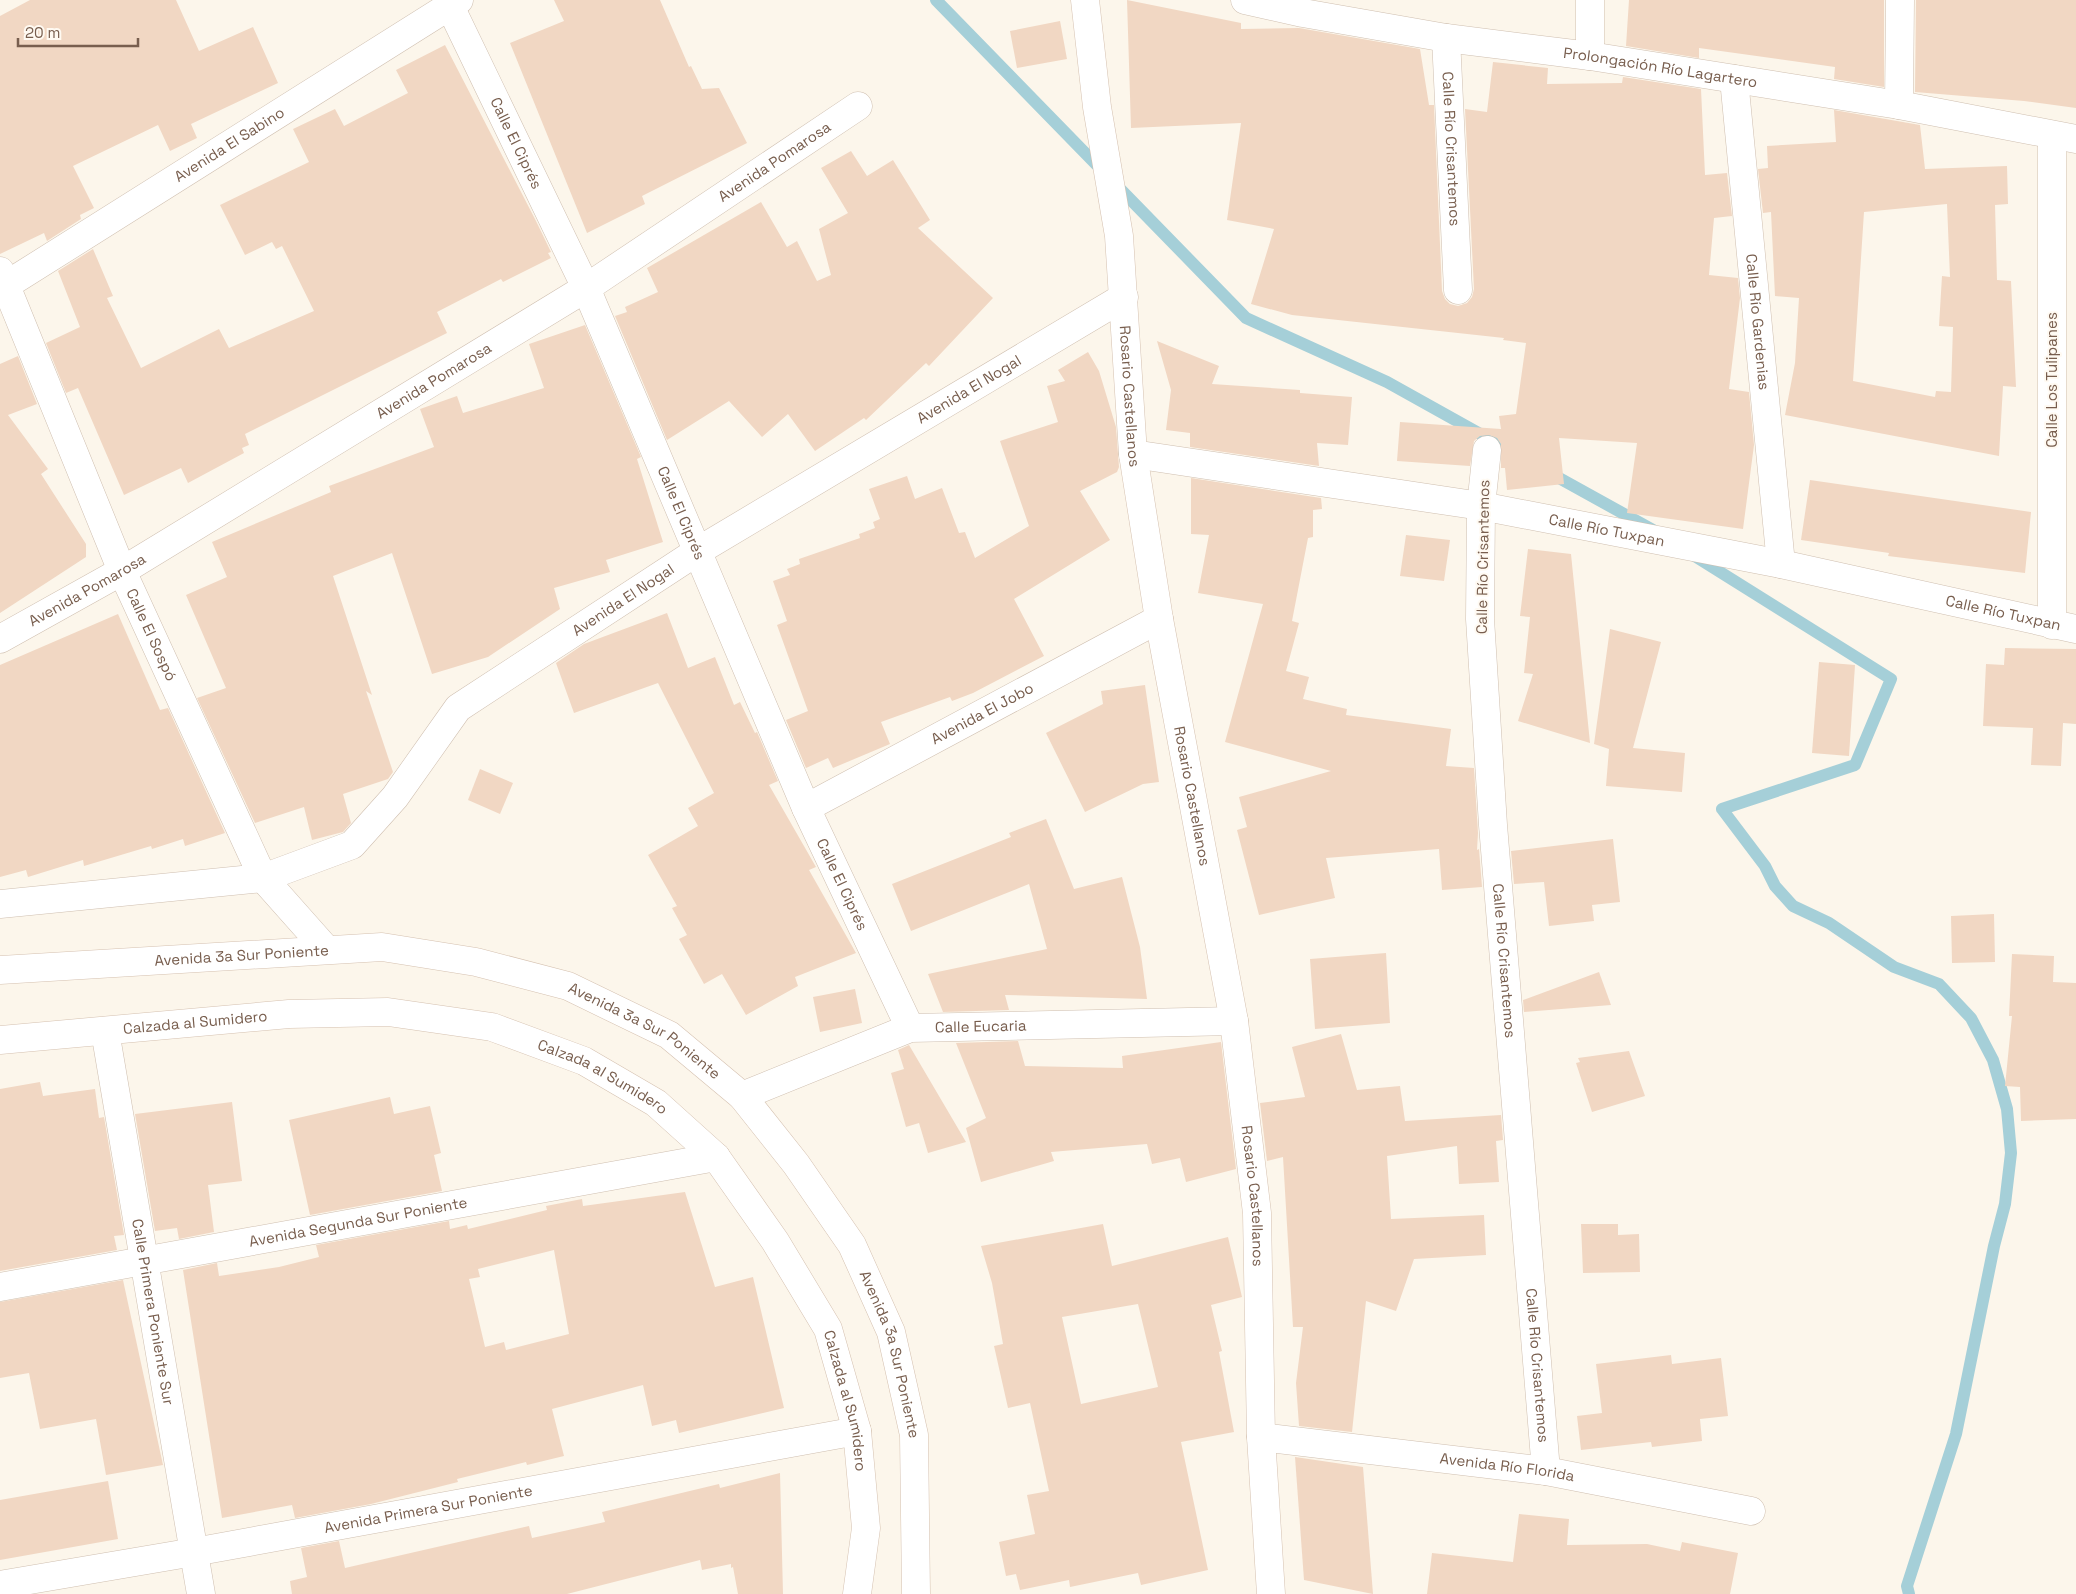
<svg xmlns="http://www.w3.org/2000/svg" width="2076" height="1594" font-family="'Space Grotesk',sans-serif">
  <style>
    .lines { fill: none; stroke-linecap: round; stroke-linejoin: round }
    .stream { stroke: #a5cfd8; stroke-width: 12 }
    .building { fill: #f1d7c3; fill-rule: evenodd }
    .street-casing { stroke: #cfbfb0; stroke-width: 29 }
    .secondary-casing { stroke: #d5c1b0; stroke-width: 29 }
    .street { stroke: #fff; stroke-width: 28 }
    .secondary { stroke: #fff; stroke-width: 28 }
    .labels { text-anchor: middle; stroke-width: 4; stroke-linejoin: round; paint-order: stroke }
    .street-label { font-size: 15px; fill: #785e4e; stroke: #fffaf2 }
  </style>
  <rect width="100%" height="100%" fill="#fcf6eb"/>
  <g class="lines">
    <g class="stream">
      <path d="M936 0 1246 318 1387 382 1500 445"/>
      <path d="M1550 473 1653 530"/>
      <path d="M1693 555 1891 679 1855 765 1722 809 1765 866 1775 886 1793 906 1829 923 1894 967 1939 984 1971 1018 1993 1060 2007 1109 2011 1153 2005 1204 1994 1246 1956 1434 1907 1586 1909 1594"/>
    </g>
  </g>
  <g class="building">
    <path d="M30 0H176L199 51 253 27 278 83 191 124 197 138 170 151 158 125 73 166 94 208 80 215 81 219 47 241 44 233 0 254V16Z"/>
    <path d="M554 0H660L689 67 691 66 702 89 719 88 747 143 642 196 645 204 587 233 510 43 564 21Z"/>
    <path d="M1127 0 1241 23V29L1299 28 1420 49 1429 105H1434L1442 291 1445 299 1450 304 1458 306 1467 303 1472 297 1474 289 1465 109 1487 112 1493 62 1548 68 1547 84 1622 83 1623 77 1701 89 1705 175 1727 173 1732 216 1714 218 1709 275 1738 278 1740 298 1729 389 1749 392 1754 445 1743 529 1627 513 1637 443 1559 438 1564 484 1507 490 1505 468H1501V444L1497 438 1489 435 1480 436 1474 441 1470 466 1397 461 1400 422 1501 429 1499 416 1516 414 1526 343 1503 340 1504 338 1292 315 1251 304 1274 229 1227 220 1241 123 1131 128Z"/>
    <path d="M1629 0H1884V87L1834 79 1835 67 1699 48V58L1626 46Z"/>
    <path d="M1916 0H2076V108L2024 101 1915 92Z"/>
    <path d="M1060 21 1067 59 1017 68 1010 31Z"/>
    <path d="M445 45 536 221 551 252 548 253 551 258 503 282 501 279 437 312 447 333 245 434 249 445 242 448 244 453 188 483 181 468 124 495 78 388 66 393 46 343 80 327 58 271 93 249 113 296 107 298 141 368 219 329 229 348 314 311 282 246 276 249 272 242 245 255 220 205 309 162 293 129 335 109 344 126 408 93 396 70Z"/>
    <path d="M1834 110 1920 125 1925 169 2007 166 2008 204 1995 205 1997 280 2011 281 2016 387 2003 386 1999 456 1785 415 1795 363 1799 298 1775 296 1771 212 1763 213 1758 169 1768 168 1767 146 1836 142ZM1947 204 1950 277 1942 276 1939 326 1953 327 1951 392 1936 391 1935 397 1853 381 1864 212Z"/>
    <path d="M851 151 867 176 893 160 930 220 918 228 993 298 929 366 926 363 866 420 864 418 815 451 788 414 762 437 729 401 667 440 615 316 627 312 625 307 658 292 647 268 761 202 787 247 797 241 817 281 831 275 819 229 848 213 821 168Z"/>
    <path d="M585 325 641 457 637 459 663 542 606 560 610 572 554 588 560 609 488 657 432 674 392 553 333 576 372 695 366 691 393 772 388 779 343 794 351 823 343 832 312 840 304 807 255 823 197 698 226 688 186 595 227 577 212 542 331 492 329 486 434 447 420 409 457 396 463 413 544 388 529 344Z"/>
    <path d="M1157 341 1219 366 1212 384 1300 390V393L1352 397 1348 445 1317 443 1319 466 1190 447V433L1166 430 1171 390Z"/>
    <path d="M1088 352 1099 371 1116 427 1119 467 1117 472 1080 491 1110 540 1014 599 1044 656 973 693 952 701 950 697 881 722 890 744 833 768 828 758 806 768 786 720 808 711 777 625 787 621 773 581 790 575 787 569 800 564 799 559 860 538 859 534 875 528 873 522 880 519 869 489 907 476 915 499 942 488 959 533 965 532 975 558 1029 526 1000 441 1058 422 1047 386 1065 381 1058 370Z"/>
    <path d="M18 356 37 404 8 415 48 469 41 474 86 544V557L0 613V364Z"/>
    <path d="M1191 478 1321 498 1322 509 1313 510V537L1308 538 1292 621 1299 623 1286 671 1309 677 1303 699 1347 709 1346 715 1451 729 1446 766 1474 768 1478 833 1477 850 1479 849 1482 887 1442 890 1439 849 1326 858 1335 898 1259 915 1237 830 1247 827 1239 797 1331 771 1225 742 1263 604 1198 593 1209 535 1191 534Z"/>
    <path d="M1810 480 2031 512 2025 573 1888 556 1889 553 1801 540Z"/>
    <path d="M1406 535 1450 540 1444 581 1400 576Z"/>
    <path d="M1528 549 1571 554 1590 743 1518 721 1533 674 1524 673 1530 617 1520 616Z"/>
    <path d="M667 613 688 668 715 657 734 705 740 702 755 733 757 732 778 781 769 785 816 867 809 870 856 953 795 977 798 986 746 1015 722 974 704 984 679 939 687 935 672 908 677 906 648 855 698 826 688 808 714 793 658 683 574 713 556 663 584 644Z"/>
    <path d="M118 614 160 710 168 708 225 833 185 846 183 839 152 849 151 846 84 866 83 860 28 877 26 870 0 877V665Z"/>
    <path d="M1610 629 1661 642 1633 748 1685 753 1682 792 1606 786 1609 749 1594 744Z"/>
    <path d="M2005 648 2076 649V724L2063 723 2061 766 2031 765 2033 728 1983 726 1986 664 2004 665Z"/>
    <path d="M1819 662 1855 665 1849 756 1812 753Z"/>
    <path d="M1145 685 1159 782 1143 784 1085 812 1046 733 1103 704 1101 691Z"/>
    <path d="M480 769 513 783 500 814 468 800Z"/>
    <path d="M1046 819 1074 889 1122 877 1140 947 1147 999 1005 995 1009 1010 943 1012 928 974 1047 949 1029 884 911 931 892 884 1011 837 1009 833Z"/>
    <path d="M1613 839 1620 902 1592 905 1594 921 1549 926 1544 882 1514 884 1511 851Z"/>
    <path d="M1994 914 1995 962 1952 963 1951 916Z"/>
    <path d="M1386 953 1390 1023 1315 1029 1310 959Z"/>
    <path d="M2012 954 2054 956 2053 982 2076 983V1119L2021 1121 2020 1087 2005 1086 2012 1016H2009Z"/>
    <path d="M1599 972 1611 1005 1524 1012 1523 1000Z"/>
    <path d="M855 989 862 1023 820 1032 813 997Z"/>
    <path d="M1341 1034 1357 1090 1400 1086 1405 1121 1501 1115 1503 1140 1496 1141 1499 1182 1459 1184 1457 1146 1387 1156 1391 1219 1484 1215 1486 1255 1414 1259 1396 1311 1366 1301 1352 1432 1299 1426 1296 1383 1303 1327H1293L1283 1157 1267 1161 1260 1103 1305 1097 1292 1047Z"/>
    <path d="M1018 1041 1025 1066 1123 1068 1122 1056 1221 1042 1236 1169 1186 1182 1180 1158 1152 1164 1147 1144 1051 1152 1054 1161 981 1182 966 1128 986 1118 956 1043Z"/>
    <path d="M909 1045 966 1142 928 1153 919 1123 906 1127 891 1073 904 1069 898 1050Z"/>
    <path d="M1629 1051 1645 1096 1592 1112 1576 1063 1580 1062 1578 1058Z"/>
    <path d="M40 1082 43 1096 95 1089 99 1118 104 1117 124 1235 114 1236 117 1250 0 1271V1089Z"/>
    <path d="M390 1097 394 1114 430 1106 441 1153 434 1155 442 1191 310 1215 289 1120Z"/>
    <path d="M232 1102 242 1181 208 1185 214 1232 179 1239 177 1228 155 1231 135 1114Z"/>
    <path d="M685 1192 715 1287 753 1277 784 1408 679 1433 676 1420 652 1426 643 1385 552 1409 564 1456 527 1465 526 1462 457 1479 458 1482 371 1504 295 1518 292 1505 222 1518 183 1270 217 1263 219 1276 279 1267 319 1257 316 1245 449 1221 450 1229 467 1225 468 1229 547 1210 546 1206 582 1199 583 1206ZM554 1250 569 1334 506 1350 504 1342 485 1347 469 1279 480 1277 478 1269Z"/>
    <path d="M1103 1224 1112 1266 1228 1237 1242 1297 1211 1305 1222 1351 1219 1352 1234 1432 1181 1442 1208 1570 1141 1585 1138 1573 1070 1587 1069 1580 1020 1590 1016 1574 1006 1576 999 1542 1035 1534 1027 1495 1049 1491 1030 1403 1008 1408 994 1346 1003 1344 992 1283 981 1246ZM1138 1304 1158 1387 1081 1404 1062 1317Z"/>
    <path d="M1581 1224H1618V1235L1639 1234 1640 1272 1583 1273Z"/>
    <path d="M123 1280 163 1465 106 1475 96 1419 40 1429 29 1373 0 1378V1302Z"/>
    <path d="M1671 1355 1672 1364 1721 1358 1728 1416 1700 1419 1702 1441 1652 1447 1651 1442 1581 1450 1577 1416 1602 1413 1596 1364Z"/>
    <path d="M1295 1457 1363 1467 1373 1594 1304 1580Z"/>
    <path d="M780 1473 783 1594H738L733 1567 731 1568V1564L702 1570 700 1560 567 1594H292L290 1581 307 1577 301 1548 339 1541 345 1568 529 1526 532 1538 605 1522 602 1512 719 1484 720 1488Z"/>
    <path d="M108 1481 118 1539 0 1560V1500Z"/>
    <path d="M1519 1514 1569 1519 1567 1545 1647 1544 1680 1551 1682 1542 1738 1553 1730 1594H1427L1432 1553 1513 1562Z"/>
  </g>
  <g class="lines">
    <g class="street-casing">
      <g id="street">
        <path id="s1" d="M447 0 586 288 806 808 910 1028"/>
        <path id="s2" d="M1245 0 1303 13 1446 38 1590 56 1899 105 2076 139"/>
        <path d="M1590 0V56"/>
        <path id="s3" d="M1446 38 1458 290"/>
        <path id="s4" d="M1734 79 1781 564"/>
        <path d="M1899 105 1900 0"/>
        <path d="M2052 135V625"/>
        <path id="s5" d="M0 271 122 571 263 878 326 949"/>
        <path id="s6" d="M0 289 459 0"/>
        <path id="s7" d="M1487 450 1481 506 1480 619 1493 825 1546 1471"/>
        <path id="s8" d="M1133 454 1481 506 1781 564 2076 629"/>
        <path id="s9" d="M0 639 122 571 586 288 858 106"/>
        <path id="s10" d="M806 808 1159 619"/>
        <path id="s11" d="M0 904 263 878 352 845 395 797 458 708 698 551 1124 297"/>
        <path id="s12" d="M105 1031 201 1594"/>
        <path id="s13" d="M742 1096 910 1028 1234 1021"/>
        <path id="s14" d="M0 1287 716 1157"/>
        <path id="s15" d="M1261 1437 1546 1471 1751 1511"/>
        <path id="s16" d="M0 1585 194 1552 857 1431"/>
      </g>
    </g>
    <g class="secondary-casing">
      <g id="secondary">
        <path id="s17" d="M1085 0 1097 107 1119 236 1133 454 1159 619 1234 1021 1257 1213 1261 1437 1271 1594"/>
        <path id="s18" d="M0 970 382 947 476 962 568 986 669 1035 742 1096 796 1164 852 1245 891 1332 914 1435 916 1594"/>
        <path id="s19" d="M0 1040 289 1014 388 1012 492 1027 584 1061 656 1103 716 1157 775 1241 828 1329 857 1431 866 1528 857 1594"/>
      </g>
    </g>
    <use href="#street" class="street"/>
    <use href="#secondary" class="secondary"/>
  </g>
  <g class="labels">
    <g class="street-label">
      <text dy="5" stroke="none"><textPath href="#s2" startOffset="421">Prolongación Río Lagartero</textPath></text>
      <text dy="5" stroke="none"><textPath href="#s1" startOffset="159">Calle El Ciprés</textPath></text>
      <text dy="5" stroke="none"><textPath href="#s6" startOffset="271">Avenida El Sabino</textPath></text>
      <text dy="5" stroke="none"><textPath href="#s3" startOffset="111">Calle Río Crisantemos</textPath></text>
      <text dy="5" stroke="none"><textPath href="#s9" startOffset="910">Avenida Pomarosa</textPath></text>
      <text dy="5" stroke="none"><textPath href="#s4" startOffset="244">Calle Río Gardenias</textPath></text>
      <text transform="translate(2052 380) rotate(-90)" y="5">Calle Los Tulipanes</text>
      <text dy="5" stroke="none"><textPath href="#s9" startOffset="505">Avenida Pomarosa</textPath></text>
      <text dy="5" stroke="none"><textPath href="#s11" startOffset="1135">Avenida El Nogal</textPath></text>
      <text dy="5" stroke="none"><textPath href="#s17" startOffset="399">Rosario Castellanos</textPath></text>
      <text dy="5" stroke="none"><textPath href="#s1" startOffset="564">Calle El Ciprés</textPath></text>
      <text dy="5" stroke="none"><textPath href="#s8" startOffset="480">Calle Río Tuxpan</textPath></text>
      <text transform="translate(1483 557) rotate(-89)" y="5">Calle Río Crisantemos</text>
      <text dy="5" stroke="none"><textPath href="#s9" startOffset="100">Avenida Pomarosa</textPath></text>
      <text dy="5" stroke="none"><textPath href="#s11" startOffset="730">Avenida El Nogal</textPath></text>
      <text dy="5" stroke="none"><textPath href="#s8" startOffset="885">Calle Río Tuxpan</textPath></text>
      <text dy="5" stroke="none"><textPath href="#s5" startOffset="394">Calle El Sospó</textPath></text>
      <text dy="5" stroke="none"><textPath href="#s10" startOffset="200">Avenida El Jobo</textPath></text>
      <text dy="5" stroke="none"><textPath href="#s17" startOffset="804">Rosario Castellanos</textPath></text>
      <text dy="5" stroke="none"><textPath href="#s1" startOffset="969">Calle El Ciprés</textPath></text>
      <text dy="5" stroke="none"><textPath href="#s18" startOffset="242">Avenida 3a Sur Poniente</textPath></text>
      <text dy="5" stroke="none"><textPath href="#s7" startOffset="512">Calle Río Crisantemos</textPath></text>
      <text dy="5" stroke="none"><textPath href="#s19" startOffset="196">Calzada al Sumidero</textPath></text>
      <text dy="5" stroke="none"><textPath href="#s13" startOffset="252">Calle Eucaria</textPath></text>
      <text dy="5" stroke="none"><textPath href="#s18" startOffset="662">Avenida 3a Sur Poniente</textPath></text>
      <text dy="5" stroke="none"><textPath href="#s19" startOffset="616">Calzada al Sumidero</textPath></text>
      <text dy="5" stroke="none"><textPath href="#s17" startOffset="1209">Rosario Castellanos</textPath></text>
      <text dy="5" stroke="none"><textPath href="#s14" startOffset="364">Avenida Segunda Sur Poniente</textPath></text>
      <text dy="5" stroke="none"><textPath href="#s12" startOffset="285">Calle Primera Poniente Sur</textPath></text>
      <text dy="5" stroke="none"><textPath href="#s18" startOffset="1082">Avenida 3a Sur Poniente</textPath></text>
      <text dy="5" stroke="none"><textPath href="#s7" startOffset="918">Calle Río Crisantemos</textPath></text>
      <text dy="5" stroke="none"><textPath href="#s19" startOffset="1036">Calzada al Sumidero</textPath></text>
      <text dy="5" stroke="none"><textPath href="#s15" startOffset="248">Avenida Río Florida</textPath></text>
      <text dy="5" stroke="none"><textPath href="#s16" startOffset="435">Avenida Primera Sur Poniente</textPath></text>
    </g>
  </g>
  <path d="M18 38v8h120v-8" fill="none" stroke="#785e4e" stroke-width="2.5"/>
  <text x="25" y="38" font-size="15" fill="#785e4e" stroke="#fffaf2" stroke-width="4" paint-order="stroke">20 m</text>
</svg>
